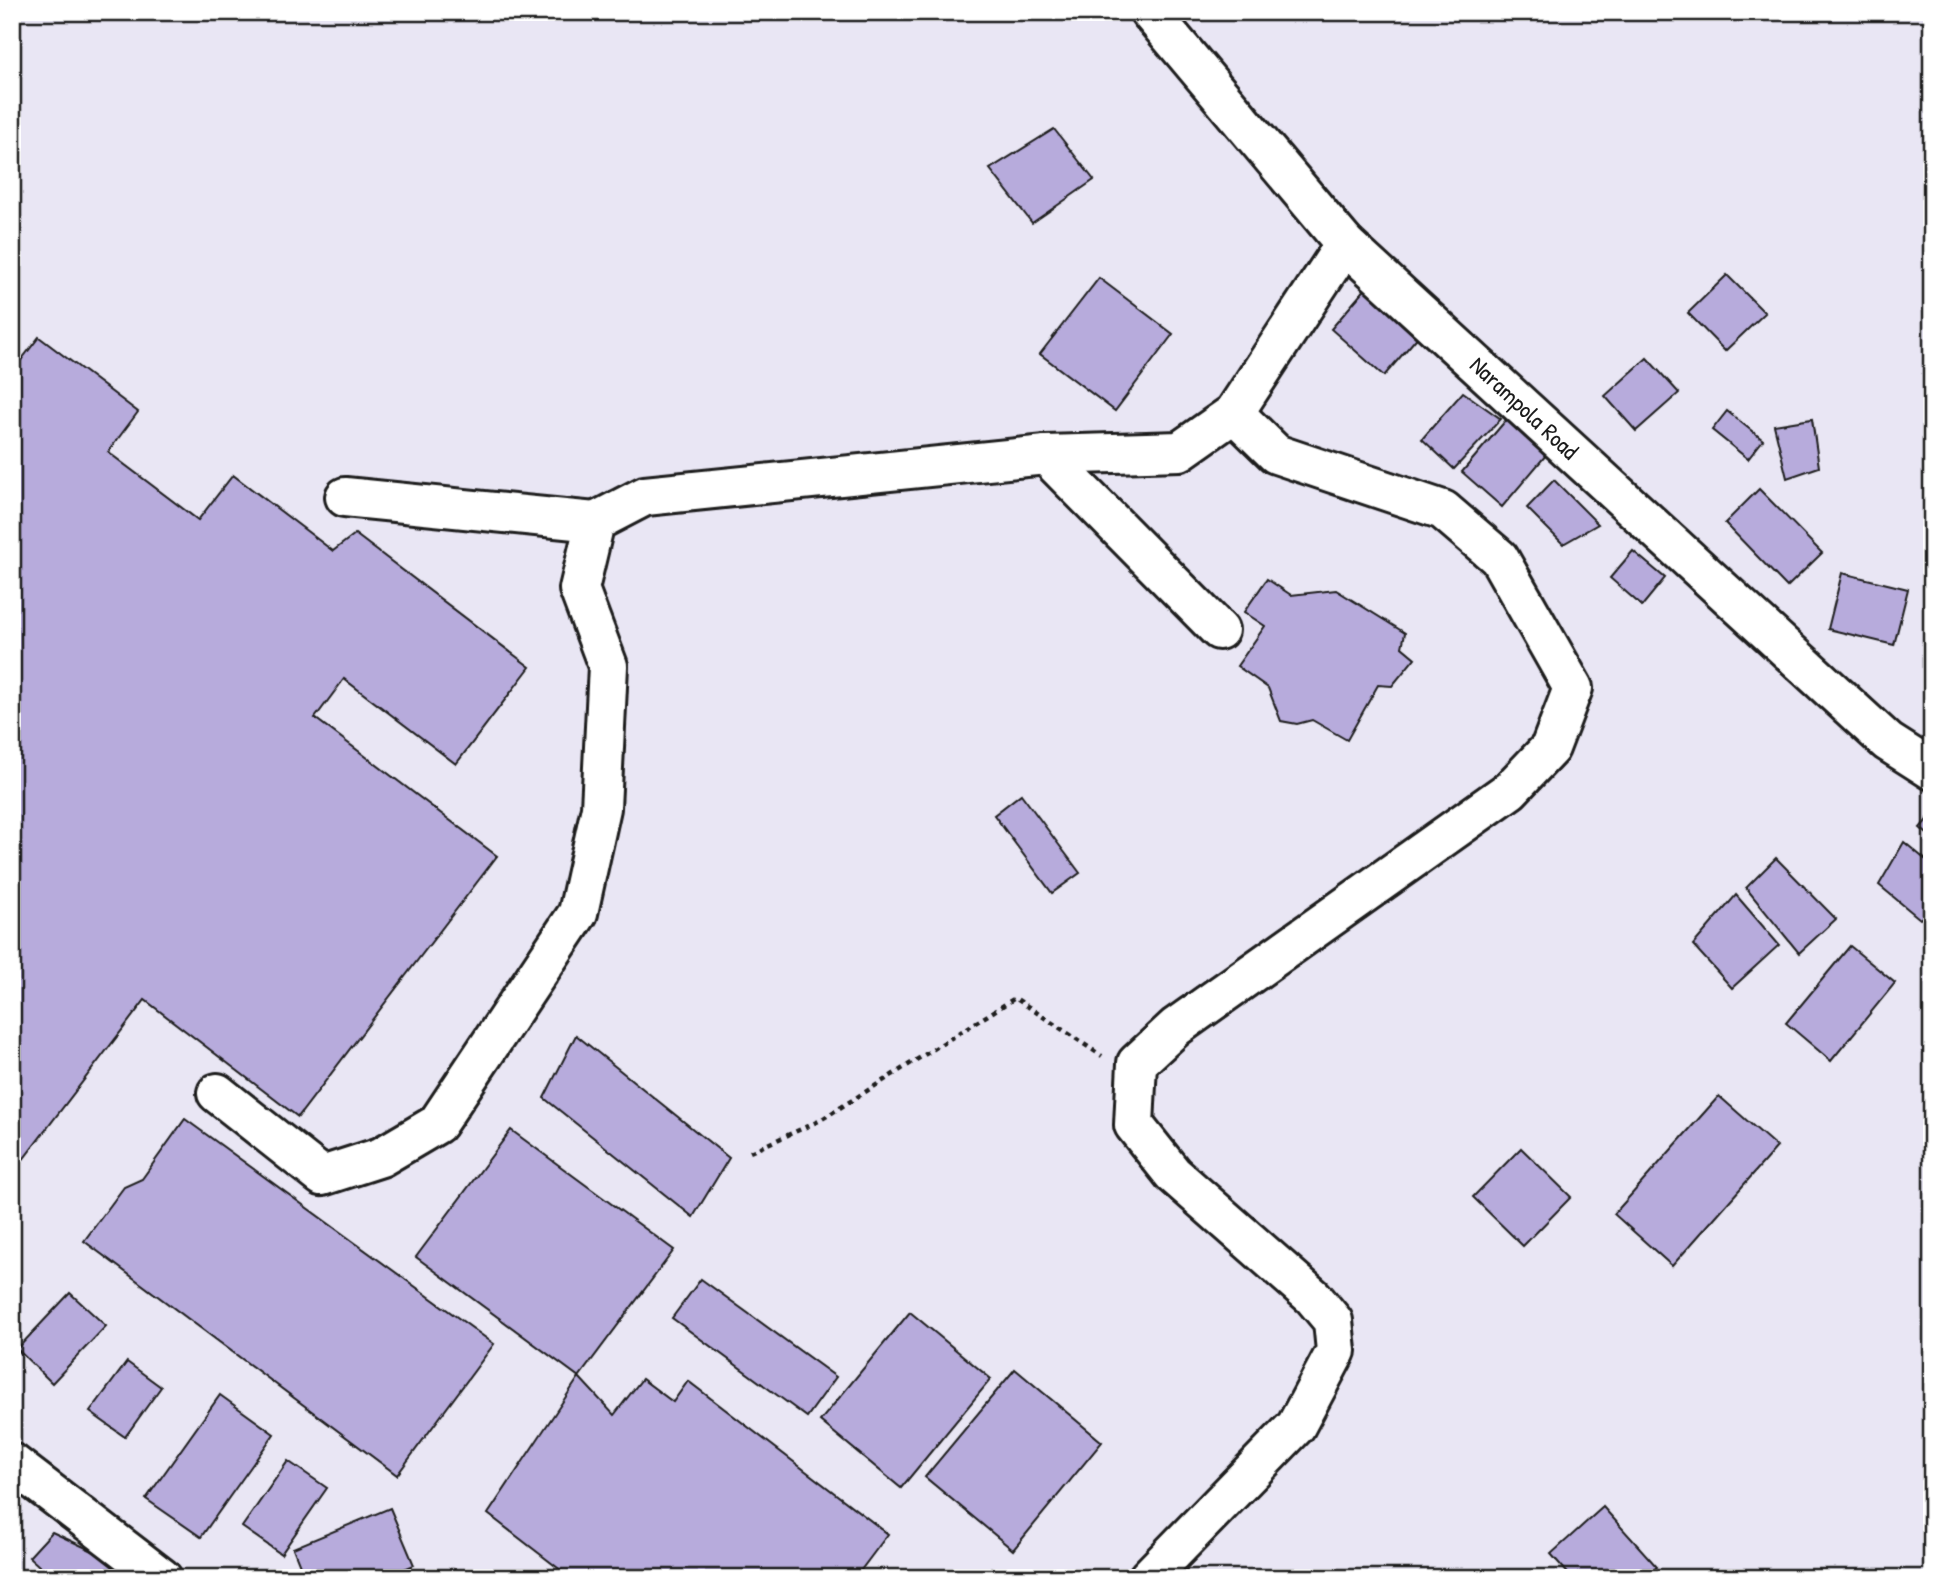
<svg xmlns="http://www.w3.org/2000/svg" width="1944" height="1590" font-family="'Patrick Hand',sans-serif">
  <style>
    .building { fill: #b7abdc; stroke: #1c1c1c; stroke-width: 2 }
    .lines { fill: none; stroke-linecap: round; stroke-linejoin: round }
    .minor-casing { stroke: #1c1c1c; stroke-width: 44 }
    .path { stroke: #1c1c1c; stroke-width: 4.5; stroke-dasharray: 5 5; stroke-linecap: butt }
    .minor { stroke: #fff; stroke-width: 38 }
    .labels { text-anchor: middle; stroke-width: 5; stroke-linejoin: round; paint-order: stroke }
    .street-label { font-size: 24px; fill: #1c1c1c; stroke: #fff }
  </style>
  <rect width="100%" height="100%" fill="#e9e6f4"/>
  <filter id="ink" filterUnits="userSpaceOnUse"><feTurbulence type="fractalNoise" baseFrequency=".0143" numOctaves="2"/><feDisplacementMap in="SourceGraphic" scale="14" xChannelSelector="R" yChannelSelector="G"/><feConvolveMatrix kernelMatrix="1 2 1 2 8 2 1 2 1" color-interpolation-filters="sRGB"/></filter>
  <g filter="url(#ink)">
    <g class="building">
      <path d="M1054 129 1094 180 1032 223 990 169Z"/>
      <path d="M1727 275 1765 313 1725 351 1688 313Z"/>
      <path d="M1099 278 1173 334 1115 411 1040 354Z"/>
      <path d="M1367 287 1421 333 1384 376 1331 329Z"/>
      <path d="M39 337 138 412 108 452 198 520 233 475 333 551 355 534 530 667 456 764 344 679 315 718 497 856 298 1117 145 1000 12 1174V372Z"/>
      <path d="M1647 358 1679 393 1636 431 1605 396Z"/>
      <path d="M1463 392 1501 419 1454 469 1422 439Z"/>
      <path d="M1727 411 1763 440 1748 459 1712 430Z"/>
      <path d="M1512 413 1552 448 1502 507 1462 472Z"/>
      <path d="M1812 419 1819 467 1787 478 1774 425Z"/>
      <path d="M1554 480 1598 524 1563 544 1527 508Z"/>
      <path d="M1759 489 1822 553 1787 587 1725 523Z"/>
      <path d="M1633 551 1665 578 1642 606 1610 578Z"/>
      <path d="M1842 573 1908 589 1894 645 1828 629Z"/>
      <path d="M1267 579 1291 595 1336 590 1405 633 1402 647 1415 658 1392 686 1378 685 1347 740 1312 720 1297 724 1281 721 1268 688 1237 666 1265 626 1244 612Z"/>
      <path d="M1021 794 1080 873 1052 893 994 815Z"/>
      <path d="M1932 814V838L1920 828Z"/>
      <path d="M1904 842 1932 865V908L1920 919 1879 885Z"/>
      <path d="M1776 858 1836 919 1799 953 1746 888Z"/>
      <path d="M1736 895 1779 945 1732 988 1693 945Z"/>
      <path d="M1850 946 1895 983 1831 1061 1786 1023Z"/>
      <path d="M576 1035 729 1158 693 1217 544 1098Z"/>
      <path d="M1719 1096 1777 1147 1672 1266 1614 1214Z"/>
      <path d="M185 1119 494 1344 397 1475 84 1241 124 1187 142 1179Z"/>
      <path d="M511 1130 674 1250 579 1377 416 1257Z"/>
      <path d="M1521 1148 1571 1197 1523 1246 1473 1197Z"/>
      <path d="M701 1279 836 1377 807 1417 672 1318Z"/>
      <path d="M70 1293 106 1326 52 1383 17 1349Z"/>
      <path d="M910 1312 991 1379 901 1488 820 1421Z"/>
      <path d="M127 1362 161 1387 125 1437 90 1412Z"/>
      <path d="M1015 1369 1102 1442 1013 1550 925 1477Z"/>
      <path d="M579 1377 614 1415 642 1379 673 1402 688 1381 888 1534 855 1578H571L488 1514Z"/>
      <path d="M220 1395 274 1434 201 1537 146 1499Z"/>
      <path d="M288 1461 327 1488 281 1554 242 1527Z"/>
      <path d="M1603 1507 1657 1567 1646 1578H1572L1551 1554Z"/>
      <path d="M390 1508 414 1565 383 1578H305L293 1548Z"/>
      <path d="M52 1532 125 1566 114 1578H46L49 1575 29 1557Z"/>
    </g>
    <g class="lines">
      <g class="minor-casing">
        <g id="minor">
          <path d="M1150 12 1345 244 1888 742 1932 770"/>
          <path d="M1046 455 1219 630"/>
          <path d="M345 497 595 522"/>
          <path d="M217 1093 322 1176 381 1157 437 1124 578 913 601 808 608 666 579 589 595 522 645 496 1046 455 1180 451 1234 413 1345 244"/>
          <path d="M12 1463 162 1578"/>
          <path d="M1148 1578 1296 1426 1336 1351 1333 1321 1313 1297 1173 1174 1134 1125 1137 1063 1176 1027 1510 790 1550 748 1573 688 1499 558 1443 510 1276 454 1234 413"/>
        </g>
      </g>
      <path class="path" d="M750 1152 819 1121 1015 998 1102 1056"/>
      <use href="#minor" class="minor"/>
    </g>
  </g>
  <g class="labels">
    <g class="street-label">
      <text transform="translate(1524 408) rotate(43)" y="8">Narampola Road</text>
    </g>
  </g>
  <rect width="1944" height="1590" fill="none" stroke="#fff" stroke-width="42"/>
  <rect x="21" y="21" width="1902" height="1548" fill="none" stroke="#1c1c1c" stroke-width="2.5" filter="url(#ink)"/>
</svg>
